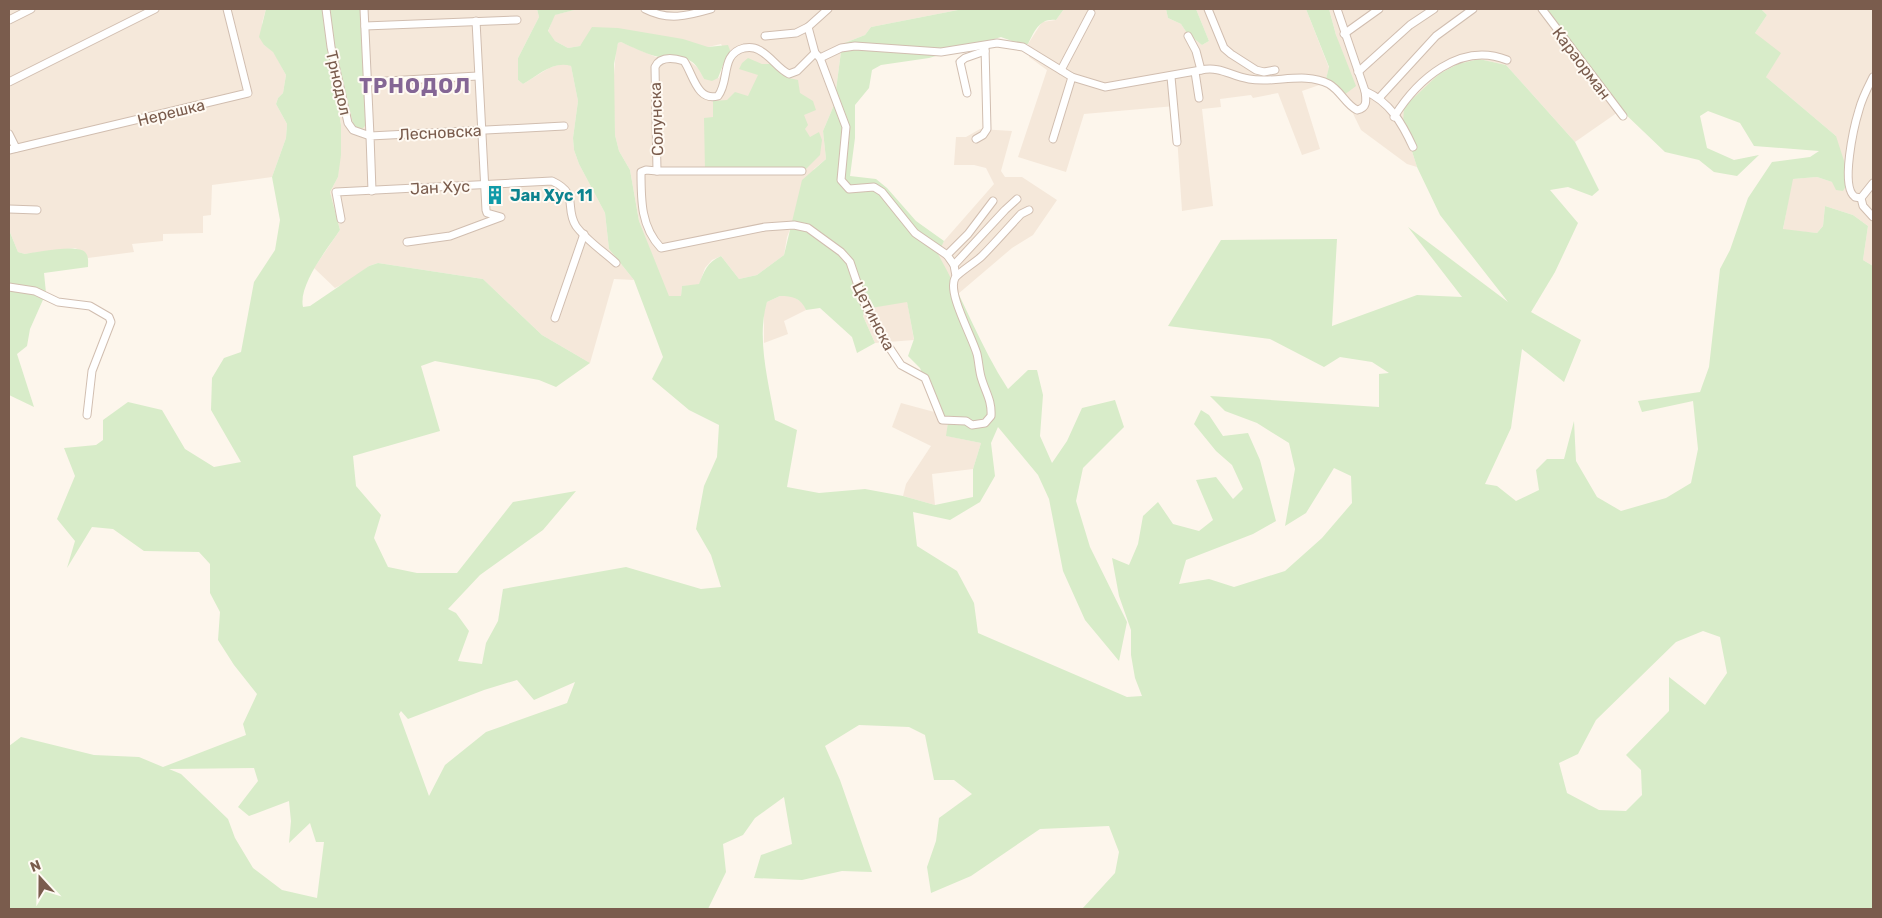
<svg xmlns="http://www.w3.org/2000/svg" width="1882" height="918" font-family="Rubik,sans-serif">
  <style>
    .residential { fill: #f5e8da }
    .green { fill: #d8ecc9; fill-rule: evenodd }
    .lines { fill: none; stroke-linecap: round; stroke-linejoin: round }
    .street-casing { stroke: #d1beb0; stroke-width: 9 }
    .street { stroke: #fff; stroke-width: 7 }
    .labels { text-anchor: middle; stroke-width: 4; stroke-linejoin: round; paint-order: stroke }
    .street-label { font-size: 16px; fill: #7a5c4d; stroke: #fffaf3 }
    .culture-label { font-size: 16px; font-weight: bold; fill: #0d838f; stroke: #fffaf3; text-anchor: start }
    .district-label { font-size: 21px; font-weight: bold; letter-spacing: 1px; fill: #846695; stroke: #fffaf3 }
  </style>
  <rect width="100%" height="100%" fill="#fdf6ec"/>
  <g class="residential">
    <path d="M9 9H266L262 23 264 45 273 51 286 75 283 93 278 98 276 104 287 124 286 138 272 177 212 185 211 215 203 216V233L163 234V241L132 244 134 252 88 258 84 252 75 248 25 254 18 252 9 230Z"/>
    <path d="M342 9H537L539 17 518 58V80L523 84 549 68 564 63 571 66 578 101 573 138 574 150 579 164 605 213 609 249 634 280 614 279 590 363 542 335 483 279 378 263 369 266 351 280 335 288 314 268 340 230 330 192 338 177 341 125 336 94 342 39Z"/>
    <path d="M578 9H963L871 27 865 35 842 44 834 105 823 131 826 159 814 169 787 237 784 255 757 275 739 279 721 256 712 260 705 268 699 285 682 286 681 296H668L639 221 630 170 619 151 615 135 613 87 616 50 618 43 621 42 656 57H685L699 69 704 79 719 78 728 56 721 44 708 47 587 38 580 46 568 48 555 41 548 32 554 15Z"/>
    <path d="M1064 9H1166L1168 18 1181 24 1187 33 1202 45 1209 41 1196 9H1306L1329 68 1325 83 1302 91 1320 149 1302 155 1278 93 1253 98 1251 95 1220 99 1221 107 1202 109 1213 206 1182 211 1175 106 1084 114 1066 172 1018 157 1047 70 1029 57 1028 44 1042 22 1056 20Z"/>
    <path d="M1329 9H1549L1548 12 1621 110 1575 142 1506 65 1479 59 1458 64 1439 74 1403 123 1417 167 1407 164 1361 130 1344 95 1336 35Z"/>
    <path d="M1761 9H1873V266L1863 260 1868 226 1853 215 1825 206 1823 226 1817 233 1783 230 1792 179 1817 177 1832 182 1836 136 1766 77 1755 33 1767 15Z"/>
    <path d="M980 129 1012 131 1001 171 1005 177H1022L1057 200 1033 235 1012 248 958 294 937 254 944 241 994 184 986 168 974 165H954L956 137H966Z"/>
    <path d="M780 296H792L803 303 806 310 784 321 788 334 764 343V311L767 302Z"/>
    <path d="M907 301 914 340 875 343 863 316 864 309Z"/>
    <path d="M901 403 938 413 948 422 947 436 981 443 973 469 932 474 935 505 903 496 906 484 931 446 892 427Z"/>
  </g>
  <g class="green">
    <path d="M266 9H360L366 125 361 130 356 128 353 123 339 69 336 94 341 125V155L338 177 330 192 340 230C328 248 298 285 303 307L310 306 369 266 378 263 483 279 542 335 590 363 556 387 539 380 435 361 421 366 440 431 353 456 356 486 381 515 374 538 388 567 417 573H457L513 502 576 491 543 530 480 575 448 609 456 613 469 631 458 661 482 664 486 643 498 621 503 589 626 567 701 589 721 587 711 555 696 529 704 486 717 457 719 425 689 410 652 379 663 357 634 280 609 249 605 213 579 164 574 150 573 138 578 101 571 66C554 60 537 76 523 84L518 80V58L539 17 537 9H578L555 15 548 31 555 41 568 48 580 46 592 27 618 28 683 39 708 47 728 45 731 53 723 65 718 78 712 81 704 79C689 47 679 63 655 56 644 53 632 47 621 42L618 43 614 64 615 135 619 151 630 170 639 221 669 296H681L682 286 699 284C704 272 707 262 721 256L739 279 757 275 784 255 802 180 826 159 823 131 834 105 842 44 865 35 871 27 963 9H1064L1056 20C1040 18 1035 30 1028 44L1023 45 1001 37 929 58 881 65 872 70 869 88 855 105V138L850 176 876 179 887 188 916 221 944 241 938 254C963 298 980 346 1008 389L1028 370H1037L1043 395 1040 436 1052 463 1067 441 1082 408 1115 400 1124 427 1083 468 1076 501 1090 547 1127 622 1119 661 1085 620 1063 571 1049 499 1038 475 998 427 991 443 995 476 980 502 950 520 913 512 917 546 957 571 974 603 978 633 1127 697 1142 696 1135 678 1131 655V630L1119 596 1112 558 1129 565 1138 544 1143 516 1158 502 1173 524 1199 531 1213 520 1196 480 1216 477 1233 499 1243 489 1232 465 1216 451 1194 424 1201 410 1209 415 1223 436 1248 433 1260 460 1276 521 1253 534 1186 560 1179 584 1209 579 1234 587 1285 571 1322 538 1352 503 1351 476 1334 468 1306 513 1285 526 1295 469 1289 443 1257 423 1225 411 1210 396 1379 407V374L1389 373 1372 362 1340 357 1324 367 1270 339 1168 326 1221 240 1337 239 1332 326 1417 295 1462 297 1408 227 1508 302 1440 215 1417 167 1403 123 1404 107 1439 74 1458 64 1479 59 1506 65 1575 142 1599 190 1592 196 1568 187 1550 190 1578 223 1555 272 1531 312 1581 340 1564 382 1522 349 1511 428 1485 484 1497 486 1516 501 1539 490 1536 470 1547 459H1564L1574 421 1576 461 1597 497 1621 511 1666 498 1691 483 1698 449 1693 401 1642 412 1638 401 1700 392 1709 367 1720 269 1730 250 1748 198 1772 162 1810 157 1819 151 1754 146 1740 123 1708 111 1700 116 1707 148 1734 160 1759 155 1737 176 1714 172 1699 160 1665 152 1621 110 1548 12 1549 9H1761L1767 15 1755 33 1781 53 1766 77 1836 136 1846 167 1847 184 1843 191 1836 190 1832 182 1817 177 1793 179 1783 229 1817 233 1823 226 1825 206 1853 215 1868 226 1863 260 1873 266V909H1082L1115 873 1119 852 1109 826 1040 829 971 876 931 893 927 867 936 841 939 818 972 794 954 780H934L925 735 909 727 859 725 825 746 840 780 872 872 842 871 802 880 754 878 761 855 792 844 784 797 755 818 743 835 723 844 726 872 708 909H9V746L21 737 94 755 139 757 163 767 246 735 243 724 257 694 234 665 218 640 220 612 210 593V564L199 552 144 551 113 529 92 527 67 568 75 541 57 519 75 476 64 448 96 445 103 440V420L128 402 162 410 185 449 214 467 241 462 211 410 212 378 224 358 241 352 254 282 275 250 280 220 272 177 286 138 287 124 276 104 278 98 283 93 286 75 273 52 264 45 259 37ZM780 296C792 296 801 298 806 310L820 308 852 337 857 353 875 343 863 316 865 309 907 302 914 339 908 356 920 368 938 413 948 422 946 436 981 443 973 469V497L935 505 903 496 865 489 819 493 787 487 797 430 775 420C769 384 756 338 767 302ZM1703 631 1720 637 1727 673 1705 705 1669 677V711L1626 755 1641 770 1642 795 1626 811 1599 810 1567 793 1559 763 1578 754 1596 720 1676 642ZM517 680 534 700 575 682 567 703 486 732 445 765 429 796 399 714 401 711 408 719 484 690ZM254 768 258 781 238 807 249 816 289 801 291 821 289 843 310 823 316 842H324L317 898 282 890 253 868 235 838 228 819 181 774 169 769Z"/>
    <path d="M1166 9H1196L1209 41 1202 45 1187 33 1181 24 1168 18Z"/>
    <path d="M1306 9H1329L1336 35 1356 86 1344 95 1325 83 1329 67Z"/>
    <path d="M748 58 762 64H773L789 78 798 80 800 93 813 101 816 110 804 115 808 125 805 129 810 137 819 132 822 140 820 155 804 171H705L704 118 713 117V101L727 100 735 92 748 96 758 75 739 69 742 63Z"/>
    <path d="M9 230 18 252 25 254C38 252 76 244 85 252 89 256 88 262 88 267L44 273 46 293 30 329 27 346 17 354 34 407 9 395Z"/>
  </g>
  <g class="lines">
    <g class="street-casing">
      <g id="street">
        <path d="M326 9 331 47 348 123 353 130 370 136 364 9"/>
        <path d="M645 9C668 21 687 16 711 9"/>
        <path d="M828 9 808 27 815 53 820 58 846 127 841 180 849 189 874 187 882 192 915 233 947 255"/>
        <path d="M1208 9 1224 48 1231 54 1256 70 1264 72 1275 70"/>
        <path d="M1337 9 1365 91C1390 102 1402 123 1413 147"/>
        <path d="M1542 9 1623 116"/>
        <path d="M9 20 31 9"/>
        <path d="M365 26 517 20"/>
        <path d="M1344 34 1379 9"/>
        <path d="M765 36 796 33 808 27"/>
        <path d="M820 58 841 48 855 46 941 52 997 43 1023 47 1072 77 1105 87 1201 70 1196 51 1188 36"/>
        <path d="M1061 70 1091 13"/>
        <path d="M1201 70C1221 66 1230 76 1249 79 1275 84 1304 71 1329 84 1341 91 1346 105 1357 110 1368 108 1366 99 1365 91"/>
        <path d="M1195 72 1199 98"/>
        <path d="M1358 72 1410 25 1434 9"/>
        <path d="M1171 77 1177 142"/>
        <path d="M9 82 155 9"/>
        <path d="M368 82 478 76"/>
        <path d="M967 93 960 62 965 58 985 51"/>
        <path d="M1380 97 1436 36 1473 9"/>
        <path d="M1394 117C1417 80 1460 41 1507 60"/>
        <path d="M9 134 16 148"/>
        <path d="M976 139 983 135 987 129 985 47"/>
        <path d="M1053 139 1072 77"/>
        <path d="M9 150 248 93 227 9"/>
        <path d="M657 171 646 170 641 172C641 201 641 227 661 248L765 227 794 225 808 228 841 252 850 262 864 303 879 332 901 365 925 378 942 420 966 421 972 425 985 423 991 416C992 401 986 393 982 380 979 372 979 362 977 354 972 336 947 293 955 278 958 273 976 262 982 256 995 243 1008 228 1021 214L1029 210"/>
        <path d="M802 171H657L655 67C660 56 674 58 684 61 693 74 697 102 718 96 730 81 720 54 744 48 750 47 754 47 759 50 771 56 778 69 789 74L797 71 815 53"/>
        <path d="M1873 183 1861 198 1863 206 1873 217"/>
        <path d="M372 191 370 136 564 126"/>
        <path d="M1861 198 1855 197C1840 187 1854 126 1859 110 1862 98 1868 87 1873 77"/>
        <path d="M9 209 37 210"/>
        <path d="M341 219 336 192 552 181C580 194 564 207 576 226 586 240 604 252 616 263"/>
        <path d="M407 242 450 236 501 217 487 213 486 210 476 21"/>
        <path d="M954 265 947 255 968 234 993 201"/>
        <path d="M956 276 954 265 1005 210 1017 199"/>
        <path d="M9 287 35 291 58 302 90 306 109 317 111 322 92 371 87 415"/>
        <path d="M555 318 584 234"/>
      </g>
    </g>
    <use href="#street" class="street"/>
  </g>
  <defs>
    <g id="building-bare" transform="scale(1.5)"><path d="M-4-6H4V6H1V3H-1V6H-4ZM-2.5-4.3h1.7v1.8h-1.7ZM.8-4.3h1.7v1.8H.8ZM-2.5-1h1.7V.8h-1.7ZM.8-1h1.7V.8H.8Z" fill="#0f9aa8" stroke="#fffaf3" stroke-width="2.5" paint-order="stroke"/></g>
  </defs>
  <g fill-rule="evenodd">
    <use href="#building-bare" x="495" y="195"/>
  </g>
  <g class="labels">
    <g class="street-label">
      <text transform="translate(1582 63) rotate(53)" y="6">Караорман</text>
      <text transform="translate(339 83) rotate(77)" y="6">Трнодол</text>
      <text transform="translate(171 112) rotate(-14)" y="6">Нерешка</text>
      <text transform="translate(656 119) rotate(-92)" y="6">Солунска</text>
      <text transform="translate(440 132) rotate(-3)" y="6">Лесновска</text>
      <text transform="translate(440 187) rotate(-3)" y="6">Јан Хус</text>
      <text transform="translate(874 316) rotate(63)" y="6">Цетинска</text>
    </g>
    <g class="culture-label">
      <text x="510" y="201">Јан Хус 11</text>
    </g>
    <g class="district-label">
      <text x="415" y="93">ТРНОДОЛ</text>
    </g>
  </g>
  <rect width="1882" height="918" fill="none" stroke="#7a5c4d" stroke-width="20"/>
  <g transform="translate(40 878) rotate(339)" stroke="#fffaf3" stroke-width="4" paint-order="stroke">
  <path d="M0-4L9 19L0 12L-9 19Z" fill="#7a5c4d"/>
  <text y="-8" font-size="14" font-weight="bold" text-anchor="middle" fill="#7a5c4d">N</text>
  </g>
</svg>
